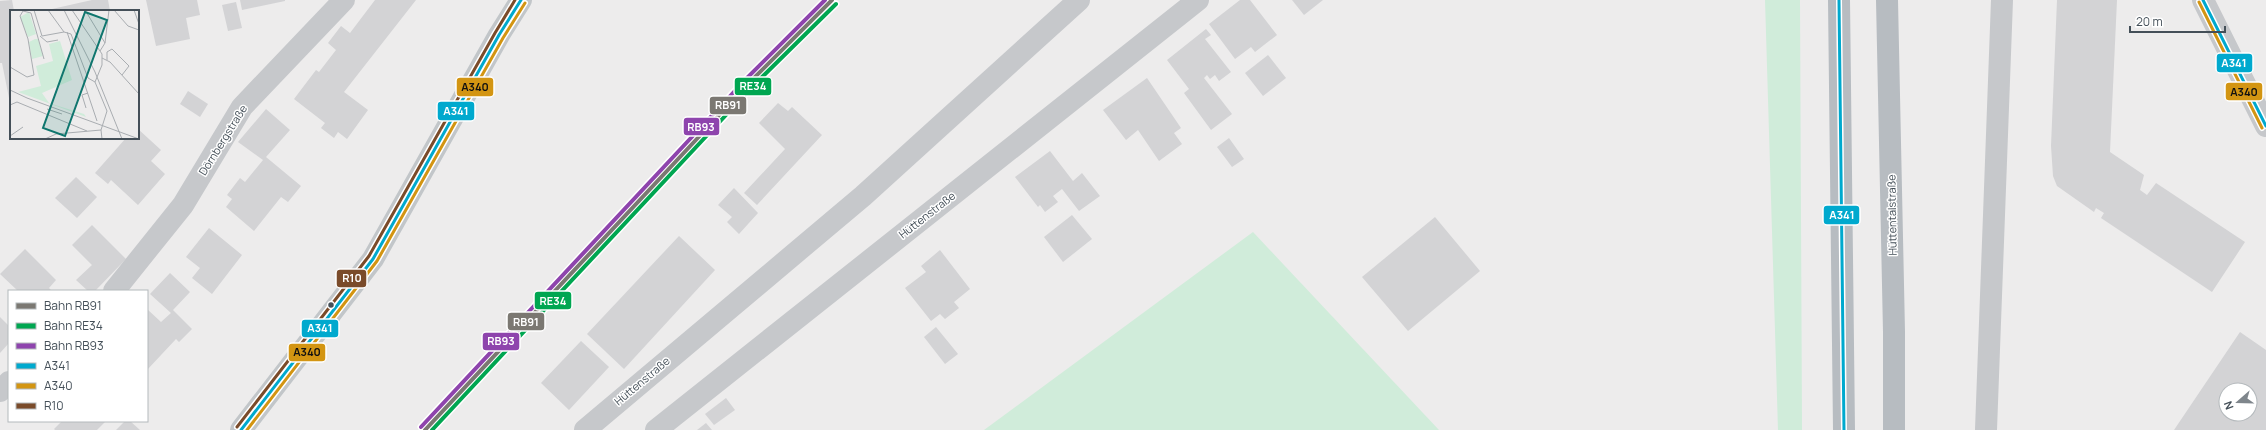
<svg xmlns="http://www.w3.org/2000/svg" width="2266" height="430" font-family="Manrope,sans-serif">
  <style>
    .green { fill: #d0ecda }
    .building { fill: #d3d3d5; fill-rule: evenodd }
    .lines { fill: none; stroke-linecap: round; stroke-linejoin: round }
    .minor { stroke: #c6c8cb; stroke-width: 22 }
    .major { stroke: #c2c6c9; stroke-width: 22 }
    .highway { stroke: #b7bcc1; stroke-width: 22 }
    .bus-1-casing { stroke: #fff; stroke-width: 6 }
    .bus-2-casing { stroke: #fff; stroke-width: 6 }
    .bus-3-casing { stroke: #fff; stroke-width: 6 }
    .bus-1 { stroke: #00a9ce; stroke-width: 3 }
    .bus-2 { stroke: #d39512; stroke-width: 3 }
    .bus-3 { stroke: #7a4b2a; stroke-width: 3 }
    .rail-1-casing { stroke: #fff; stroke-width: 7 }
    .rail-2-casing { stroke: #fff; stroke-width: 7 }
    .rail-3-casing { stroke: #fff; stroke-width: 7 }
    .rail-1 { stroke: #7b7872; stroke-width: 4 }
    .rail-2 { stroke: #00a651; stroke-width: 4 }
    .rail-3 { stroke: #8e44ad; stroke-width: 4 }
    .bus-dot { fill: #444f58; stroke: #fff; stroke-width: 1.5 }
    .labels { text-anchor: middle; stroke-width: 3; stroke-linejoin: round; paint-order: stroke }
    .street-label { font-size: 11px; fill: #444f58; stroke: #fff }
    .inset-road { fill: none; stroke: #a9adb1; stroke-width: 1 }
    .view { fill: #0f766e; fill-opacity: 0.15; stroke: #0f766e; stroke-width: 2 }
    .inset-edge { fill: none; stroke: #444f58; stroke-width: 2 }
    .line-badge { stroke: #fff; stroke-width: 1.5 }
    .badge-label { font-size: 11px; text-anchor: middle; font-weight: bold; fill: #fff }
    .pale-badge-label { font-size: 11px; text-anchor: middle; font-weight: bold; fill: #111 }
  </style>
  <rect width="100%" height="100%" fill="#edecec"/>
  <g class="green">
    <path d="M1765 0H1800L1802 430H1778Z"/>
    <path d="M1253 232 1439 430H984Z"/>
  </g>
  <g class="building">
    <path d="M12 0 14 11H11L10 103 2 63H0V1Z"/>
    <path d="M92 0H108L110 11H43Z"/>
    <path d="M146 0H197L200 15 186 18 190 39 156 46Z"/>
    <path d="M240 0H285V1L242 10Z"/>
    <path d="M375 0H416L344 92 368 110 347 139 338 132 334 138 321 128 325 123 294 99 316 70 319 72 336 50 328 43 341 26 350 33Z"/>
    <path d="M1240 0H1250L1277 35 1255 52 1251 47 1235 59 1209 24Z"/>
    <path d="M1292 0H1323L1304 15Z"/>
    <path d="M2057 0H2117L2110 152 2144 175 2140 190 2147 195 2156 183 2245 242 2212 292 2101 218 2104 213 2096 208 2094 212 2057 186 2053 176 2051 146Z"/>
    <path d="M236 2 242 28 228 31 222 5Z"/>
    <path d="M1206 29 1211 35 1205 39 1231 72 1219 81 1215 75 1210 79 1207 75 1204 78 1232 114 1211 130 1184 93 1189 89 1167 60Z"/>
    <path d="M1268 55 1286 78 1263 96 1245 73Z"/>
    <path d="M1147 78 1181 128 1174 133 1182 144 1159 161 1138 130 1126 140 1103 110Z"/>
    <path d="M188 91 208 104 200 117 180 104Z"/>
    <path d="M778 103 788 111 792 107 822 135 757 205 744 193 785 149 759 123Z"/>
    <path d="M266 109 290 130 266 157 301 186 288 202 281 197 254 231 226 207 232 199 227 195 240 178 245 182 263 160 238 142Z"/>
    <path d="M138 129 161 150 151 161 165 174 138 205 111 180 108 184 95 173 126 138H138Z"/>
    <path d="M1229 138 1244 159 1232 167 1217 147Z"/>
    <path d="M1050 151 1073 181 1082 173 1100 196 1079 211 1062 189 1053 196 1058 202 1045 212 1040 205 1038 207 1015 177Z"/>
    <path d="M76 177 97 197 77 218 55 198Z"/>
    <path d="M734 188 758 213 739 234 727 222 732 217 718 205Z"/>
    <path d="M1072 215 1092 239 1063 262 1044 237Z"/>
    <path d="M1435 217 1480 271 1408 331 1362 277Z"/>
    <path d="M92 225 126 259 95 291H88L76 280 92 265 72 245Z"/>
    <path d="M209 228 242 255 212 294 192 278 200 268 186 257Z"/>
    <path d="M679 236 715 270 624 369 587 334Z"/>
    <path d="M25 249 56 280 49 288 52 291H18L0 274Z"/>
    <path d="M940 250 970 289 954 302 959 308 945 319 940 314 931 321 905 288 926 272 921 266Z"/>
    <path d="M170 273 190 292 173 310 192 329 179 342 176 339 147 370V309L161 322 171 313 150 294Z"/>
    <path d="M0 317 9 326V343L0 353Z"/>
    <path d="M936 327 958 354 945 364 924 337Z"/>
    <path d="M2240 332 2266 350V430H2174ZM2226 390H2250V414H2226Z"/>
    <path d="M581 341 609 367 569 410 541 383Z"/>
    <path d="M726 398 735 410 714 425 705 414Z"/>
    <path d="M62 421H106L97 430H55L54 429Z"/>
    <path d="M125 421H130L140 430H116Z"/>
    <path d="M706 423 712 430H697Z"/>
  </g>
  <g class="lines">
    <g class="minor">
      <path d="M2203 0 2266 126"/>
      <path d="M114 291 183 205 242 107 344 0"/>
      <path d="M0 391 9 382"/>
      <path d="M585 430 863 196 1079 0"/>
      <path d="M656 430 1198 0"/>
      <path d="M1986 430 2002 0"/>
    </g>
    <path class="major" d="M241 430 373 259 499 35 521 0"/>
    <g class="highway">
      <path d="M1839 0 1844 430"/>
      <path d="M1887 0 1894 332V430"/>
    </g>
    <g class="bus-1-casing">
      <g id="bus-1">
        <path d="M1839 0 1844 430"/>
        <path d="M2203 0 2266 126"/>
        <path d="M241 430 373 259 499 35 521 0"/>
      </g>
    </g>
    <g class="bus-2-casing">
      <g id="bus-2">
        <path d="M2199 2 2262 128"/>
        <path d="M247 430 377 261 503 38 525 3"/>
      </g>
    </g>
    <g class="bus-3-casing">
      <path id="bus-3" d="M237 427 369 256 495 33 515 0"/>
    </g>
    <use href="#bus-1" class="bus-1"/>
    <use href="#bus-2" class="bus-2"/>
    <use href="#bus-3" class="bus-3"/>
    <g class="rail-1-casing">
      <path id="rail-1" d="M425 430 750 82 832 0"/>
    </g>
    <g class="rail-2-casing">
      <path id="rail-2" d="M432 430 754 85 836 4"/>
    </g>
    <g class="rail-3-casing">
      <path id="rail-3" d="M421 427 746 79 825 0"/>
    </g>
    <use href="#rail-1" class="rail-1"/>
    <use href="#rail-2" class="rail-2"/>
    <use href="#rail-3" class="rail-3"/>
  </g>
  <circle class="bus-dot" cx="331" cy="305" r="3.5"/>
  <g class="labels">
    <g class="street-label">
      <text transform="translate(223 140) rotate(-58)" y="4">Dörnbergstraße</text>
      <text transform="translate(927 215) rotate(-38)" y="4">Hüttenstraße</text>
      <text transform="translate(1892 215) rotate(-91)" y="4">Hüttentalstraße</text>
      <text transform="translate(642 381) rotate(-40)" y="4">Hüttenstraße</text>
    </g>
  </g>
  <g transform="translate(10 10)">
    <rect width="129" height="129" fill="#edecec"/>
    <path d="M19 2 26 24 18 27 10 7ZM25 29H28L33 46 22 49 19 32ZM50 31 62 70 32 83 39 93 74 104 76 107 8 82 31 76 26 56 43 51 39 34Z" fill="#d0ecda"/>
    <path class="inset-road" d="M24 0 32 26 54 22 61 24 78 68 85 72M38 0 54 22M54 0 85 62 112 129M62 0 92 44V55L85 72 97 101 91 120 92 129M75 0 95 33M104 0 118 16 129 20M124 0 129 14M57 22 87 111M30 26 37 32 48 30M90 41 95 33 99 0M92 48 100 52 129 84M97 50V42L102 39 119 56 112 65M0 57 17 67 24 65 18 29 10 6 13 1 21 3 34 49M0 80 17 88 129 129M0 95 7 92 77 121M76 98 72 85 78 83M37 99 52 104M0 126 13 117M35 129 46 124 91 120"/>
    <path class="view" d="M75 2 97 10 55 126 33 118Z"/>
    <rect width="129" height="129" class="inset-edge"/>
  </g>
  <g class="line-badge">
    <rect x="2216" y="53" width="37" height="20" rx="4" fill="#00a9ce"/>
    <rect x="734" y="77" width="38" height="19" rx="4" fill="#00a651"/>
    <rect x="456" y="77" width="38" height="20" rx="4" fill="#d39512"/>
    <rect x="2225" y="82" width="38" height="19" rx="4" fill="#d39512"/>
    <rect x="709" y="96" width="38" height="19" rx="4" fill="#7b7872"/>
    <rect x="437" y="101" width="38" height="20" rx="4" fill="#00a9ce"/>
    <rect x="683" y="117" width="37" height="19" rx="4" fill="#8e44ad"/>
    <rect x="1823" y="205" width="37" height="20" rx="4" fill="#00a9ce"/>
    <rect x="336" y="269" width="31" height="19" rx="4" fill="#7a4b2a"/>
    <rect x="534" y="291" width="38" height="19" rx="4" fill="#00a651"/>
    <rect x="507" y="312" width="38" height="19" rx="4" fill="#7b7872"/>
    <rect x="301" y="319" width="38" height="19" rx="4" fill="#00a9ce"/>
    <rect x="482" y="332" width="38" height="19" rx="4" fill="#8e44ad"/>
    <rect x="288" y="343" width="38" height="19" rx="4" fill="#d39512"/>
  </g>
  <g class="badge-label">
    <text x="2234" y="67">A341</text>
    <text x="753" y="90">RE34</text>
    <text x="728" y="109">RB91</text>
    <text x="456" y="115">A341</text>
    <text x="701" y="131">RB93</text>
    <text x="1842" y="219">A341</text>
    <text x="352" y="282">R10</text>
    <text x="553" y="305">RE34</text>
    <text x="526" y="326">RB91</text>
    <text x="320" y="332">A341</text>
    <text x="501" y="345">RB93</text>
  </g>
  <g class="pale-badge-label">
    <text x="475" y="91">A340</text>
    <text x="2244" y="96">A340</text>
    <text x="307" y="356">A340</text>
  </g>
  <rect x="8" y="290" width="140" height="132" fill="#ffffff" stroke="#b4b9bc"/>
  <rect x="16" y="303" width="20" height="6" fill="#7b7872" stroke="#b4b9bc"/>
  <text x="44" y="310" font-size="12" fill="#444f58">Bahn RB91</text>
  <rect x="16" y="323" width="20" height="6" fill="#00a651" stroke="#b4b9bc"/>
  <text x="44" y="330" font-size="12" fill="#444f58">Bahn RE34</text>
  <rect x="16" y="343" width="20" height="6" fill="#8e44ad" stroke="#b4b9bc"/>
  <text x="44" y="350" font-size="12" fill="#444f58">Bahn RB93</text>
  <rect x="16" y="363" width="20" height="6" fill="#00a9ce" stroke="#b4b9bc"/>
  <text x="44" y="370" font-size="12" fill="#444f58">A341</text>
  <rect x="16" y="383" width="20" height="6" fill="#d39512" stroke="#b4b9bc"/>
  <text x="44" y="390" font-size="12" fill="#444f58">A340</text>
  <rect x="16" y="403" width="20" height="6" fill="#7a4b2a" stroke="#b4b9bc"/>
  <text x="44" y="410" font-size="12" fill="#444f58">R10</text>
  <g transform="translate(2238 402) rotate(250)"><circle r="19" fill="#ffffff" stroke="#b4b9bc"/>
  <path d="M0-3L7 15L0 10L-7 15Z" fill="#7f868c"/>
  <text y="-6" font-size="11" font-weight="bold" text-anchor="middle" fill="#444f58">N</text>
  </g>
  <path d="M2130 26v6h95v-6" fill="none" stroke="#444f58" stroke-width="2"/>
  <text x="2136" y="26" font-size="12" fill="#444f58" stroke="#ffffff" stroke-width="3" paint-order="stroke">20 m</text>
</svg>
